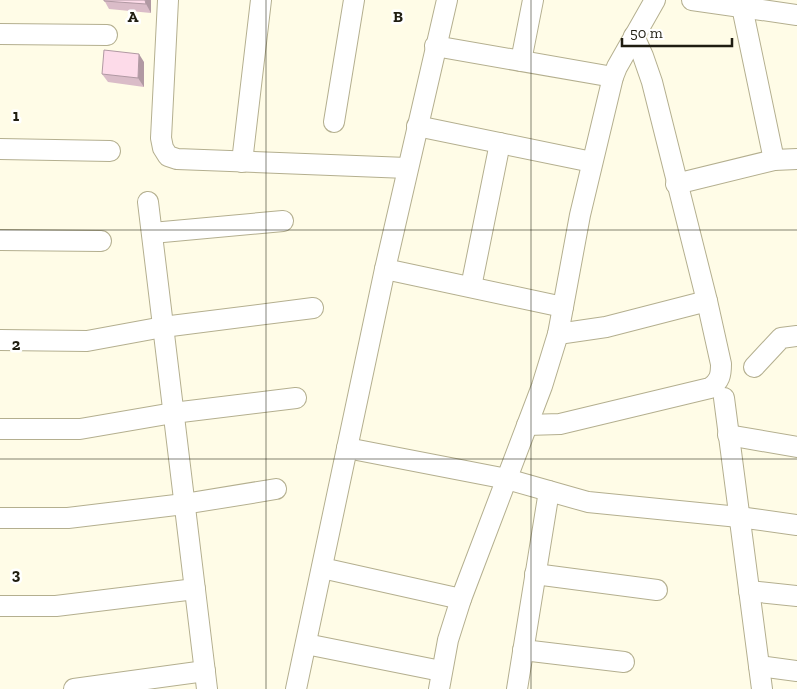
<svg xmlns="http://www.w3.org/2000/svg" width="797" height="689" font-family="'Zilla Slab',serif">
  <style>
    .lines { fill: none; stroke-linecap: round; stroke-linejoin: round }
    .minor-casing { stroke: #b4af8f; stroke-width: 22 }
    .minor { stroke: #fff; stroke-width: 20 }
    .wall { fill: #dabcc8 }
    .shaded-wall { fill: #b199a3 }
    .building { fill: #fddbe9; stroke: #b199a3 }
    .grid { fill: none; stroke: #1f1d11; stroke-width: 1; stroke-opacity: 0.55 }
    .grid-label { font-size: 16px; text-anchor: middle; font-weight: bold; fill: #1f1d11; stroke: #fff; stroke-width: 5; stroke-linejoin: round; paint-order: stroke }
  </style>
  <rect width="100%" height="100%" fill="#fffce7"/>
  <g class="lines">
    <g class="minor-casing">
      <g id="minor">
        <path d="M168 0 161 138 163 148 168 156 177 159 407 168"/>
        <path d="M692 0 797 15"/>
        <path d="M742 7 774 160"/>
        <path d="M0 34 107 35"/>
        <path d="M435 46 613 77"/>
        <path d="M521 61 533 0"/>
        <path d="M334 122 354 0"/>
        <path d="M417 126 592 162"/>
        <path d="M0 149 110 151"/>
        <path d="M242 162 261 0"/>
        <path d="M676 184 774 160 797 159"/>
        <path d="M148 202 207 689"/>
        <path d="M152 233 283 221"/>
        <path d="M0 240 101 241"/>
        <path d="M385 269 563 307"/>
        <path d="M471 287 500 143"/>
        <path d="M558 334 606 327 707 301"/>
        <path d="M0 340 87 341 163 327 313 308"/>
        <path d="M754 367 781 338 797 336"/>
        <path d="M724 398 762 689"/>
        <path d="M527 425 560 424 710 388C720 381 721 375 721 364L707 301 652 82 643 56 634 36"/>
        <path d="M0 429H80L173 413 296 398"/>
        <path d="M728 435 797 447"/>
        <path d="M347 448 507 479 588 502 739 517 797 525"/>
        <path d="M0 518H68L184 504 276 489"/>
        <path d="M322 568 461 599"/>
        <path d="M535 574 657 590"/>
        <path d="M749 591 797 596"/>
        <path d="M0 606H56L195 589"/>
        <path d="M306 644 441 671"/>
        <path d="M523 650 624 662"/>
        <path d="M759 666 797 671"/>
        <path d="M74 689 205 671"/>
        <path d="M296 689 385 269 447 0"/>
        <path d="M439 689 448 640 461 599 542 386 558 334 580 215 613 77 617 67 655 0"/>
        <path d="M517 689 549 491"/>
      </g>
    </g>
    <use href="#minor" class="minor"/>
  </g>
  <g class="wall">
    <path d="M104 0H151V13L109 9Z"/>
    <path d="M144 62V87L108 82 102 74Z"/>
  </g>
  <g class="shaded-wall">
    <path d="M145 0H151V13L146 4Z"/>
    <path d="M139 54 144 62V87L138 78Z"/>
  </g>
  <g class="building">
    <path d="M104 0H145L146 4 104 1Z"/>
    <path d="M104 50 139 54 138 78 102 74Z"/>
  </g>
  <path class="grid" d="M266 0V689M531 0V689M0 230H797M0 459H797"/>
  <g class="grid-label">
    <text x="133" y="22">A</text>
    <text x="398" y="22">B</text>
    <text x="16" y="121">1</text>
    <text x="16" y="350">2</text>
    <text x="16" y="580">3</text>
  </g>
  <path d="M622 38v8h110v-8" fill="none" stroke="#1f1d11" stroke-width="2.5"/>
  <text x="630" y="38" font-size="15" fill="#1f1d11" stroke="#ffffff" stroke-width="4" paint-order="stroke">50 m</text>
</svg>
